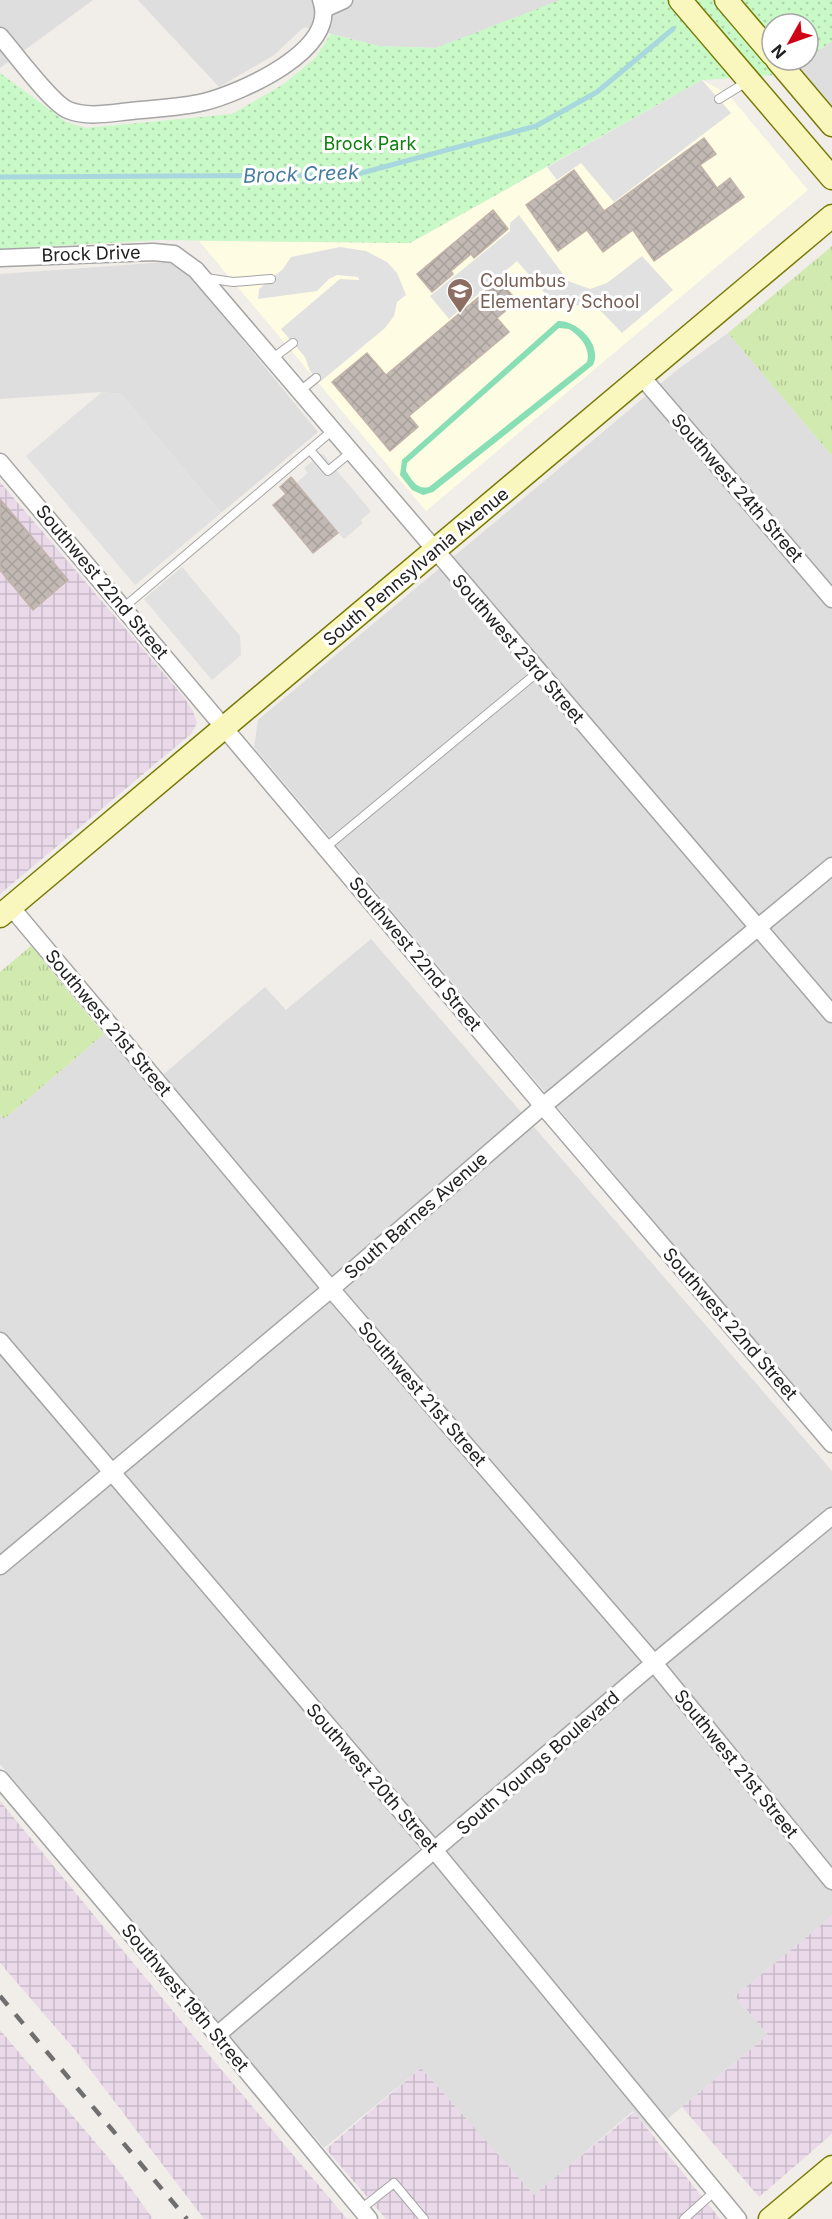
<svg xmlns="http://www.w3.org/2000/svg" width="832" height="2219" font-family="Inter,sans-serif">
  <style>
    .residential { fill: #dfdede }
    .industrial { fill: url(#industrial-grid) }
    .education { fill: #fffce4 }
    .grass { fill: url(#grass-tufts) }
    .park { fill: url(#park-dots) }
    .pitch { fill: #88deb5; fill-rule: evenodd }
    .parking { fill: #e1e1e1 }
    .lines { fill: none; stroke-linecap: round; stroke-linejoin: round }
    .stream { stroke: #a9d7de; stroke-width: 5 }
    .building { fill: url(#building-cross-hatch); stroke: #c3b3aa; stroke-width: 1.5 }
    .lane-casing { stroke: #a5a5a5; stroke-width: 10 }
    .street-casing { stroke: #a5a5a5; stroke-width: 19 }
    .secondary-casing { stroke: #787a06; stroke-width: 25 }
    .lane { stroke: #fff; stroke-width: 8 }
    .street { stroke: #fff; stroke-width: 16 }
    .secondary { stroke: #f9f7be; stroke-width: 22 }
    .rail { stroke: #6f6f6f; stroke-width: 4.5; stroke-dasharray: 12 12; stroke-linecap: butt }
    .labels { text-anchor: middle; stroke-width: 6; stroke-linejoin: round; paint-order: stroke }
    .park-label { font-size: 18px; fill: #0e810d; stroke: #fff }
    .street-label { font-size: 18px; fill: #212121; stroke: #fff }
    .education-label { font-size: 18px; fill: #785e54; stroke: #fff; text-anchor: start }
    .water-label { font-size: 20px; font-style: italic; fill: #477ca1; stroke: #fff }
  </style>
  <defs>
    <pattern id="industrial-grid" width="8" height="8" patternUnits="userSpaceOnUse" patternTransform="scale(1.5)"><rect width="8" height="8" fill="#eadae9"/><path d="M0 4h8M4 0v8" fill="none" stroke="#c8bbc8"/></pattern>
    <pattern id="grass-tufts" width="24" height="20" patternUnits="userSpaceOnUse" patternTransform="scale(1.5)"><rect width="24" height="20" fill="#d1eaaf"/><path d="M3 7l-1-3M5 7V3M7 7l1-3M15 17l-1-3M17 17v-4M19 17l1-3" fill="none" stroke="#b3c896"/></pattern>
    <pattern id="park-dots" width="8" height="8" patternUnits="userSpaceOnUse" patternTransform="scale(1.5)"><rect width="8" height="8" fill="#c8f9c7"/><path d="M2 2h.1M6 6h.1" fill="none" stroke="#acd5ab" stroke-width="1.8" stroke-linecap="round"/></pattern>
    <pattern id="building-cross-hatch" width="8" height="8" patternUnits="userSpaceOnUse" patternTransform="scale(1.5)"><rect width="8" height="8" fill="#c2b9b4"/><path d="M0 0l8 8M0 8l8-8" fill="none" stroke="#a69f9a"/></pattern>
  </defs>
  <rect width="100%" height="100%" fill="#f1ede8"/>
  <g class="residential">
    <path d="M0 0H93L0 68Z"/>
    <path d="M138 0H561L436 48 379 46 304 27 274 55 219 87Z"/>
    <path d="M832 41V113L795 69Z"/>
    <path d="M167 262 179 267 196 283 318 432 221 513 121 394 102 392 0 399V274Z"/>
    <path d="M728 333 832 456V1433L254 747 258 720 677 370Z"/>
    <path d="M371 939 832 1471V1916L735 1996 768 2035 652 2132 633 2111 534 2196 421 2068 324 2148 0 1764V1115L4 1119 104 1034 150 1086 265 987 286 1010Z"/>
  </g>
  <g class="industrial">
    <path d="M0 482 183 696 193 711 197 723 191 734 0 894Z"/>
    <path d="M0 1801 209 2055 347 2219H204L76 2051 0 1963Z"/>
    <path d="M832 1916V2134L759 2197 682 2107 768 2035 735 1996Z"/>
    <path d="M0 2030 112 2162 153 2219H0Z"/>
    <path d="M421 2068 534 2195 634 2112 720 2219H386L326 2149Z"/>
  </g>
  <path class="education" d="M702 80 728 94 808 190 426 511 199 241 410 243Z"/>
  <g class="grass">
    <path d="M832 246V456L728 333Z"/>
    <path d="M31 946 104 1034 4 1119 0 1115V972Z"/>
  </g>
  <path class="park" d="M560 0H832V41L808 59V24H772V60H807L789 74 702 80 410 243 159 240 0 249V73L66 122 86 128 232 114 284 84 315 58 331 34 379 46 436 48Z"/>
  <path class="pitch" d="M558 321C577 320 603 345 593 365L433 492 423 495 412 490 400 475 402 460ZM559 328 569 329C580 336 591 348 587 362L429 487C417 490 412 480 406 471L407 463Z"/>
  <g class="parking">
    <path d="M702 80 731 113 614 202 581 163 557 180 547 167Z"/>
    <path d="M519 215 568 281 590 289 607 283 642 256 673 290 622 333 594 304 557 307 517 261 449 319 430 296 510 231V223Z"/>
    <path d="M340 247 366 251 387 262 397 273 406 295 397 302 394 316 385 328 320 382 310 371 305 357 281 329 340 279 359 280 358 277 337 275 329 279 317 291 258 299 259 289 283 269 291 257Z"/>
    <path d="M102 392 121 394 221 513 135 585 26 456Z"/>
    <path d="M322 453 371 511 361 520 363 523 344 539 296 483 308 473 304 468Z"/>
    <path d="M182 567 240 636 241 655 212 680 144 599Z"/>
  </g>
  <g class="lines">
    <path class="stream" d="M0 177 354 175 536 126 597 92 673 29"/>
  </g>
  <g class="building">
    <path d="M704 138 716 154 700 165 717 188 730 178 744 197 654 261 633 230 603 252 587 230 558 251 526 205 574 170 604 211Z"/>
    <path d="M493 210 508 229 474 258 471 254 451 271 453 274 432 292 417 274Z"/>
    <path d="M499 280 517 301 497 318 509 332 409 416 418 427 390 451 332 382 367 353 386 375Z"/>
    <path d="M291 477 338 533 313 553 273 505 286 494 280 487Z"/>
    <path d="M0 499 68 580 33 610 0 570Z"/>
  </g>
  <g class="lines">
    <g class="lane-casing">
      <g id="lane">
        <path d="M719 99 748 81"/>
        <path d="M206 278 233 282 271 279"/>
        <path d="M273 358 293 343"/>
        <path d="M300 391 316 378"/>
        <path d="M310 450 328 471 351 452"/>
        <path d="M123 608 333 430"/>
        <path d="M325 848 538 672"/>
        <path d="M361 2209 394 2183 424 2219"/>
        <path d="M684 2219 715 2191"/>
      </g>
    </g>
    <g class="street-casing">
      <g id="street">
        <path d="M324 9 344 0"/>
        <path d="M0 36C14 52 51 103 68 110 87 118 111 113 131 111 156 108 179 108 204 102 240 93 340 50 321 0"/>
        <path d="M0 258 153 252 174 254 196 270 832 1014"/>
        <path d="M642 377 832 599"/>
        <path d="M0 462 543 1106 832 1444"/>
        <path d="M11 907 331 1289 654 1663 832 1881"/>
        <path d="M0 1341 435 1851 738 2219"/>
        <path d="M0 1566 331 1289 543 1106 832 866"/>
        <path d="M0 1779 217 2035 369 2219"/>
        <path d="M217 2035 654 1663 832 1516"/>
      </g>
    </g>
    <g class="secondary-casing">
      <g id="secondary">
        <path d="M680 0 832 178"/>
        <path d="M726 0 772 54"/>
        <path d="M777 60 832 125"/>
        <path d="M0 916 832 216"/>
        <path d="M770 2219 832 2167"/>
      </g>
    </g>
    <use href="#lane" class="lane"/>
    <use href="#street" class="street"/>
    <use href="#secondary" class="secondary"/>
    <path class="rail" d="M0 1996 187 2219"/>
  </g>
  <defs>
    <g id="school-pin" transform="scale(1.35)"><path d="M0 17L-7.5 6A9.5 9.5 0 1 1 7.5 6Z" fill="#8d6e63" stroke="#fff"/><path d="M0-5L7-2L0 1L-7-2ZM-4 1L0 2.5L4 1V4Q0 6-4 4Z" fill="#fff"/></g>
  </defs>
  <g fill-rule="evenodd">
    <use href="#school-pin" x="460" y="291"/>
  </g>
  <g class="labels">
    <g class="park-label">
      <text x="370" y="150">Brock Park</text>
    </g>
    <g class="street-label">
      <text transform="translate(91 254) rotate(-2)" y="6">Brock Drive</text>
      <text transform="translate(737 488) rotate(49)" y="6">Southwest 24th Street</text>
      <text transform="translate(416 567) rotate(-40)" y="6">South Pennsylvania Avenue</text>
      <text transform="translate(102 582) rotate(50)" y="6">Southwest 22nd Street</text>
      <text transform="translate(518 649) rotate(49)" y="6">Southwest 23rd Street</text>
      <text transform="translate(415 954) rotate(50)" y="6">Southwest 22nd Street</text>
      <text transform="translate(108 1023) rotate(50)" y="6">Southwest 21st Street</text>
      <text transform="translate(416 1216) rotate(-41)" y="6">South Barnes Avenue</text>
      <text transform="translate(730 1324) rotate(49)" y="6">Southwest 22nd Street</text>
      <text transform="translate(422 1394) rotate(49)" y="6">Southwest 21st Street</text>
      <text transform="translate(538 1763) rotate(-41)" y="6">South Youngs Boulevard</text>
      <text transform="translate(736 1764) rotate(51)" y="6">Southwest 21st Street</text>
      <text transform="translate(372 1778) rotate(49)" y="6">Southwest 20th Street</text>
      <text transform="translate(185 1998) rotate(50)" y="6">Southwest 19th Street</text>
    </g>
    <g class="education-label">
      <text x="480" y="287">Columbus<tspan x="480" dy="21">Elementary School</tspan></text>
    </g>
    <g class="water-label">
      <text transform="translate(301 174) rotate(-2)" y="7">Brock Creek</text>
    </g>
  </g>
  <g transform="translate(790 42) rotate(230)"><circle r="28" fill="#ffffff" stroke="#a6a6a6" stroke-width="1.5"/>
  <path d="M0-4.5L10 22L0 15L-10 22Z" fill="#cf0315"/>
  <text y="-9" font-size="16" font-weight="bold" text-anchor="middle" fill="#212121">N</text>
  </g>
</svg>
